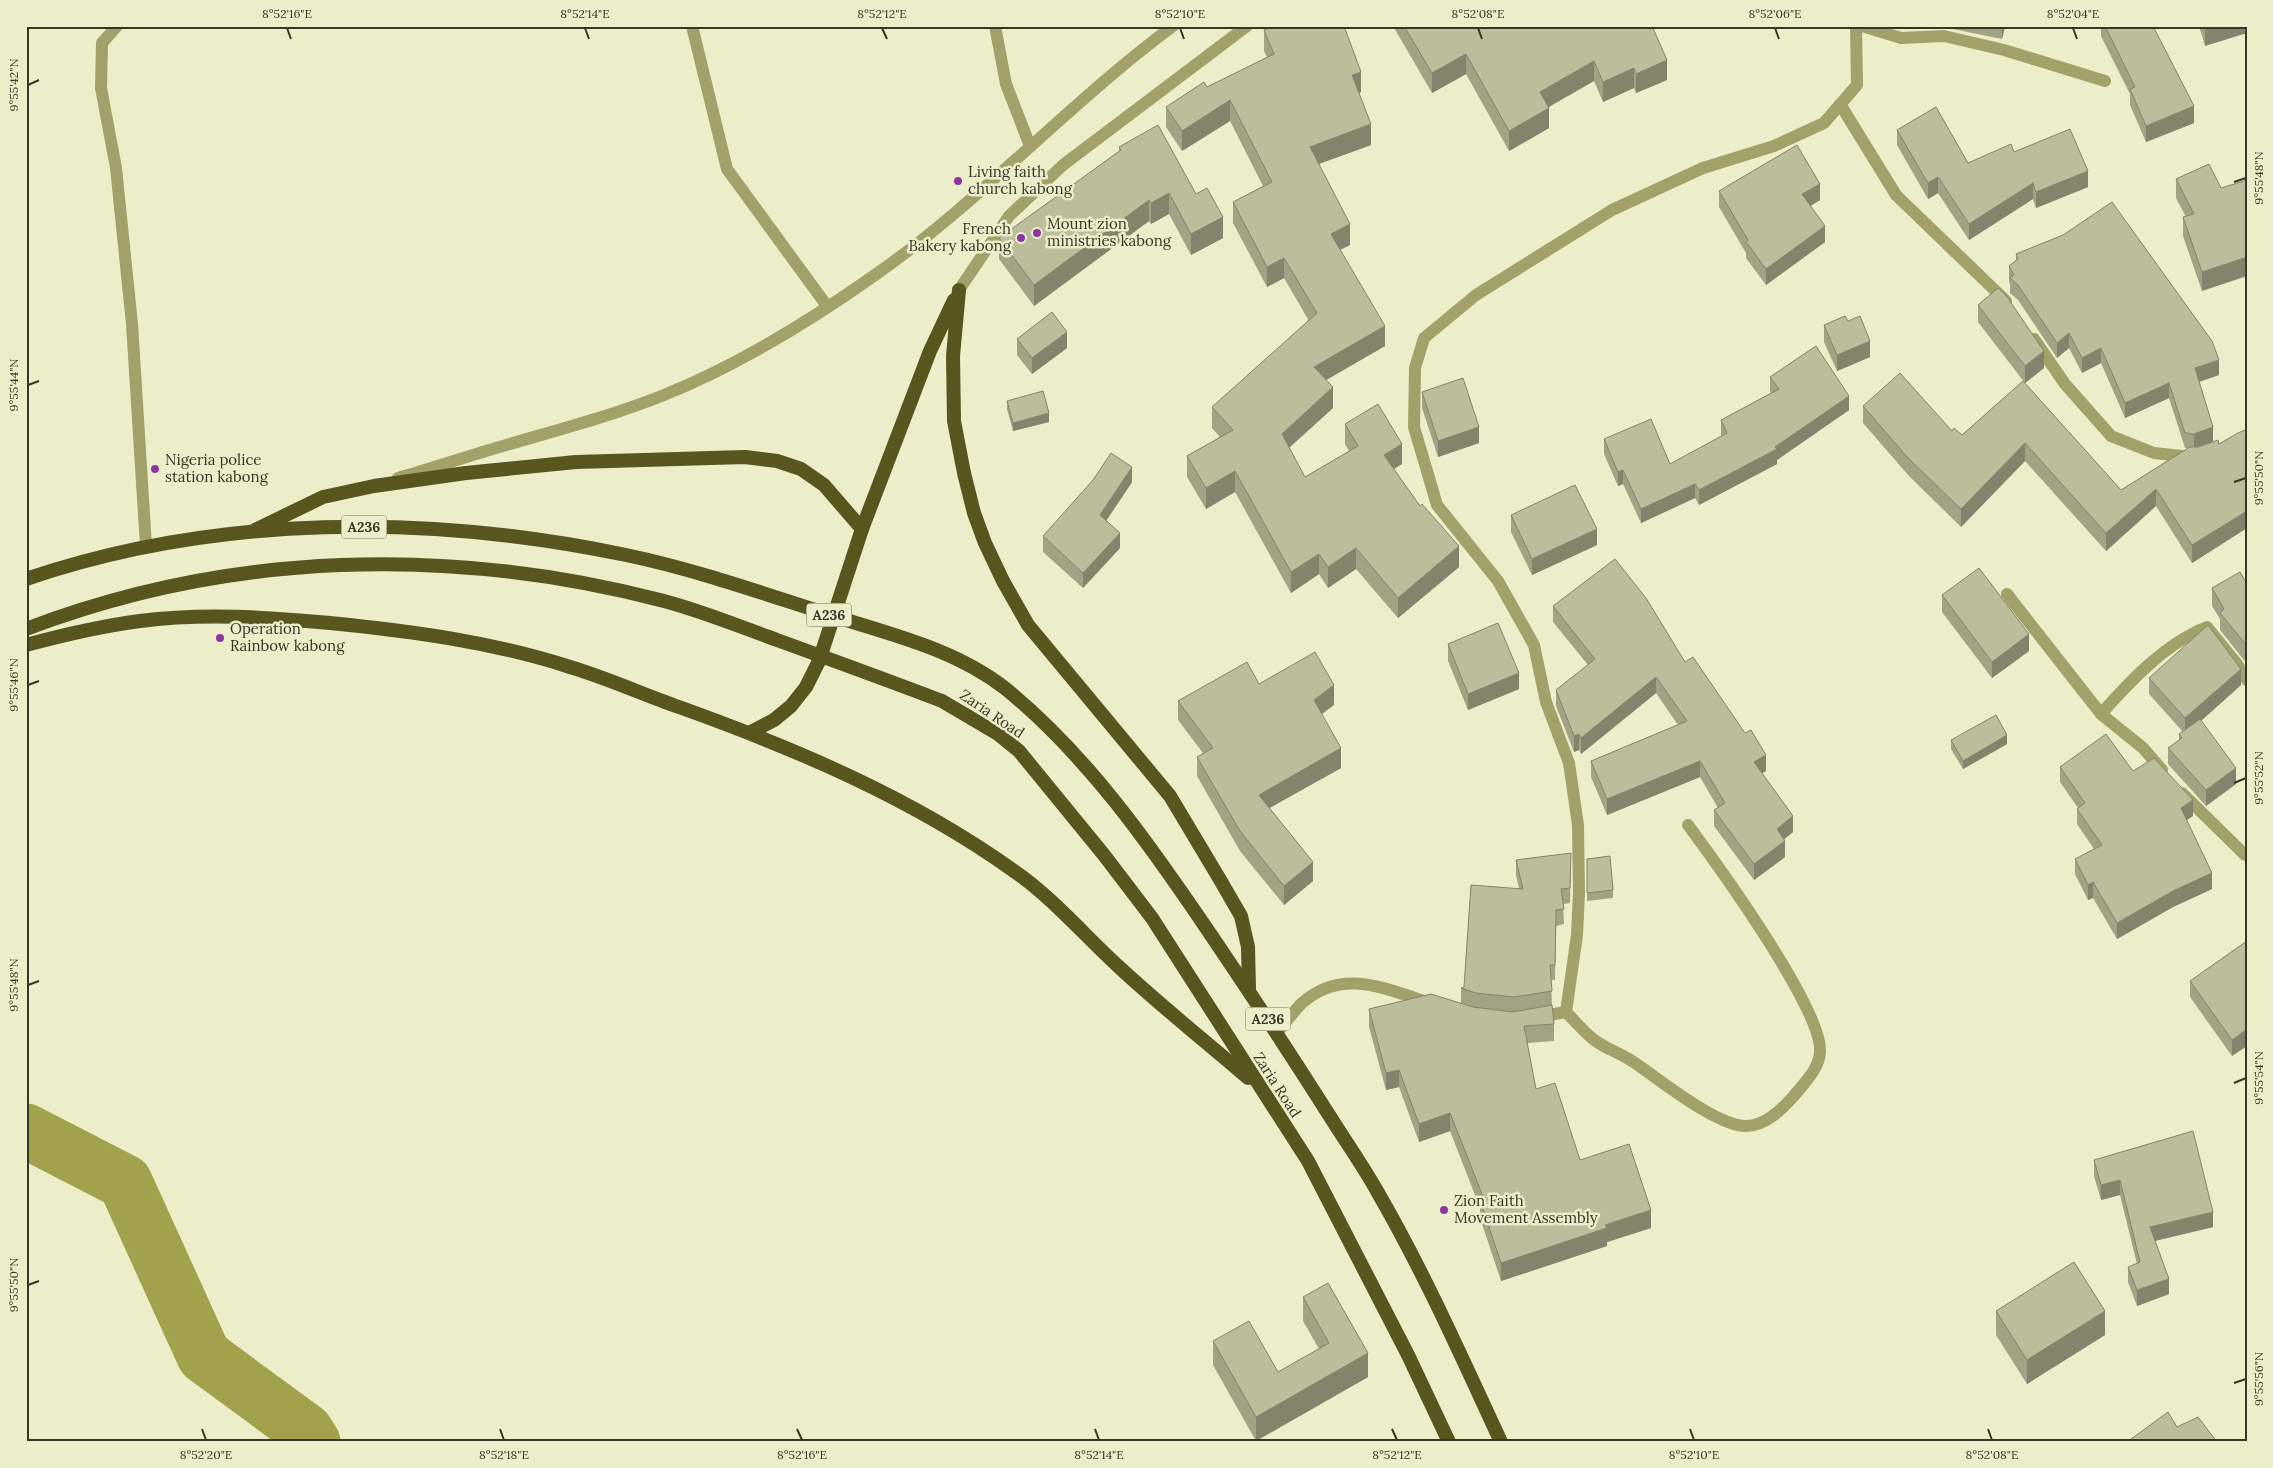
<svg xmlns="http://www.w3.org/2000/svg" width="2273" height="1468" font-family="Lora,serif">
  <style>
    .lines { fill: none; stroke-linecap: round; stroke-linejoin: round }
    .river { stroke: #a3a24c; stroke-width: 55 }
    .minor { stroke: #a1a169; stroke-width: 12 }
    .tertiary { stroke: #a1a169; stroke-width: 12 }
    .trunk { stroke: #58561e; stroke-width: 14 }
    .wall { fill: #a2a385 }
    .shaded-wall { fill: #84846c }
    .building { fill: #bcbd9b; stroke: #84846c }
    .ticks { fill: none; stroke: #373729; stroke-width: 2 }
    .poi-dot { fill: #8c36a4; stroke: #ecedc9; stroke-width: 2 }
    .labels { text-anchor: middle; stroke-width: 5; stroke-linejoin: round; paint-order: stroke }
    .shield { fill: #ecedc9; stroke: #6d6e59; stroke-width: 1 }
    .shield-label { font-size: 14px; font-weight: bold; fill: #373729 }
    .poi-label { font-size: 15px; fill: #373729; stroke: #ecedc9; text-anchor: start }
    .street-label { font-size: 15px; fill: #373729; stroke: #ecedc9 }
    .neatline { fill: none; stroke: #373729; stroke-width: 2 }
    .ticks-label { font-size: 12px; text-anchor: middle; fill: #373729 }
  </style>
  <rect width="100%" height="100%" fill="#ecedc9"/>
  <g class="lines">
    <path class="river" d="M26 1131 125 1182 204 1356 306 1431 313 1442"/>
    <g class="minor">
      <path d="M117 26 102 43 101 88 116 168 132 324 146 546"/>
      <path d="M692 26 727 169 827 306"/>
      <path d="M995 26 1006 84 1030 146"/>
      <path d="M1862 26 1901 38 1944 36 2004 50 2105 81"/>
      <path d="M1840 104 1896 195 2006 301"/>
      <path d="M2034 339 2065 384 2111 436 2154 453 2191 457"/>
      <path d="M2007 594 2101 714"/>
      <path d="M2162 770 2143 748 2101 714C2130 681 2166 643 2207 627L2237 664 2247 680"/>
      <path d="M2182 793 2245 855"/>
      <path d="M1566 1012 1577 935 1579 893 1578 825 1569 763 1546 702 1534 645 1498 581 1437 505 1414 427 1415 368 1424 338 1476 295 1612 210 1703 168 1774 146 1824 123 1857 85 1856 26"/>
      <path d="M1537 1017 1566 1012C1575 1021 1583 1031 1593 1039 1604 1048 1620 1053 1632 1061 1658 1078 1716 1126 1746 1126 1765 1126 1781 1110 1793 1097 1803 1084 1819 1070 1820 1052 1823 1010 1717 864 1688 825"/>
      <path d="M1277 1033C1285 1023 1293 1012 1302 1003 1343 967 1385 989 1430 1003"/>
    </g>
    <g class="tertiary">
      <path d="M959 290 1009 216 1063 165 1247 26"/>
      <path d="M398 478C433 468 468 456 503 446 557 430 612 416 664 395 738 365 810 321 875 275 981 201 1069 103 1173 26"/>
    </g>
    <g class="trunk">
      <path d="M959 290 953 356 954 421 964 473 974 513 985 543 1003 581 1028 625 1170 796 1219 878 1241 916 1248 947 1249 989"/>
      <path d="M255 530 323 497 374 486 466 473 576 462 745 457 777 461 801 469 824 485 862 529"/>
      <path d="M26 579C217 514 430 514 626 555 693 569 756 591 821 612 884 633 953 647 1006 689 1088 756 1150 845 1209 932 1251 994 1291 1055 1331 1118 1346 1142 1363 1166 1377 1191 1424 1272 1462 1358 1501 1442"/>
      <path d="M26 629C230 551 450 546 660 600 700 610 738 626 777 640 832 660 887 680 942 701L998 734 1019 751 1104 855 1152 918 1308 1161 1408 1355 1449 1442"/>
      <path d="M26 645C63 635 102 626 140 621 202 613 267 617 330 623 411 631 493 642 570 667 607 678 642 694 679 707 796 749 912 798 1014 871 1053 898 1084 935 1119 967 1161 1006 1205 1041 1248 1078"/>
      <path d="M751 732 774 720 791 706 806 687 819 661 862 529 930 351 954 300"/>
    </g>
  </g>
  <g class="wall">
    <path d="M1393 26H1652L1667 80 1636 93 1634 88 1603 102 1594 81 1548 107 1549 128 1509 151 1466 74 1432 93Z"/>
    <path d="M1890 26H1907L1899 29Z"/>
    <path d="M1938 26H2005L2002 39Z"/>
    <path d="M2101 26H2153L2194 123 2146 142 2130 105V94L2101 36Z"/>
    <path d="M2199 26H2247L2205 46Z"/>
    <path d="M1264 30 1361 92 1359 93 1371 145 1319 164 1350 245 1340 250 1385 346 1326 380 1333 408 1289 448 1305 477 1349 451 1345 444V424L1402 464 1394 469 1459 567 1398 618 1356 569 1328 588 1319 574 1291 593 1235 492 1206 509 1187 477V456L1220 437 1212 428V407L1309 321 1284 278 1267 287 1233 223V202L1263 186 1230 121 1182 151 1166 127V107L1207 87 1267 57 1264 51Z"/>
    <path d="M2247 76V100L2245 95V77Z"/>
    <path d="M1897 130 1968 163 2014 152 2088 187 2036 208 2033 199 1969 240 1938 193 1928 199 1897 145Z"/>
    <path d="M1119 147 1196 194 1223 238 1191 255 1169 214 1151 224 1149 221 1034 306 999 259V238L1119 151Z"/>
    <path d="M2209 164 2202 291 2183 236V217H2186L2176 198V179Z"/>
    <path d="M1719 191 1820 200 1810 206 1825 242 1766 285 1746 258V253L1719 207Z"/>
    <path d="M2016 254 2219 375 2199 382 2213 441 2219 444 2247 429V528L2192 563 2156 506 2106 551 2025 461 1961 527 1909 476 1863 423V406L1952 431 1962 435 2023 381 2121 490 2188 448H2185L2169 398 2125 418 2101 363 2082 373 2069 348 2057 358 2018 300 2010 293V284L2009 281V266L2016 260Z"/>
    <path d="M1978 305 2044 368 2025 383 1978 322Z"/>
    <path d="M1824 325 1870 357 1837 371 1824 342Z"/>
    <path d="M1017 339 1067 348 1032 374 1017 355Z"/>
    <path d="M1770 377 1849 410 1777 460V464L1699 505 1695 498 1641 523 1623 484 1618 486 1604 454V439L1670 464 1721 436V420L1771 393 1770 392Z"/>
    <path d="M1422 392 1479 443 1438 457 1422 408Z"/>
    <path d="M1007 401 1049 422 1013 431 1007 409Z"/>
    <path d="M1132 482 1106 521 1120 548 1083 588 1043 552V536Z"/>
    <path d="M1511 515 1597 545 1532 575 1511 532Z"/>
    <path d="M2247 584V665L2244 660 2220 630V619L2212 606V588Z"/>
    <path d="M1942 595 2029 651 1992 678 1942 612Z"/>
    <path d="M1553 606 1685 662 1766 771 1762 773 1793 832 1784 839 1785 857 1754 880 1714 826V810L1718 808 1700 777 1607 815 1591 777V761L1678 725 1656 693 1581 754 1579 750 1574 752 1556 706V690L1588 665 1553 622Z"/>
    <path d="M1448 644 1519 689 1468 710 1448 661Z"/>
    <path d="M2149 678 2241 685 2201 721 2236 784 2206 806 2168 764V748L2179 740V734L2183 732 2149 694Z"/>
    <path d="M1259 684 1334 705 1321 714 1341 768 1269 808 1313 881 1284 905 1240 851 1197 776V757L1203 753 1178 720V701Z"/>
    <path d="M1951 740 2007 744 1963 769 1951 749Z"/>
    <path d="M2060 767 2133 771 2193 816 2186 820 2212 889 2173 907 2117 939 2093 898 2088 900 2075 874V859L2094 849 2077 824V809L2078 808 2060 782Z"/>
    <path d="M1571 853 1570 903 1563 904 1564 924 1556 926 1555 980H1551L1552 1005 1554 1024V1041L1527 1043 1536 1089 1580 1160 1651 1228 1607 1242V1246L1501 1281 1480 1218V1208L1450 1131 1419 1142 1399 1087 1386 1090 1369 1027V1009L1461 1003V988L1464 987 1519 888 1516 875V860Z"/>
    <path d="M1587 859 1613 890V898L1587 901Z"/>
    <path d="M2247 941 2232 1056 2190 997V981Z"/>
    <path d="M2094 1160 2213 1227 2155 1241 2169 1294 2137 1306 2128 1282V1267L2137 1264 2120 1195 2101 1200 2094 1176Z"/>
    <path d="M1303 1297 1368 1377 1256 1441 1213 1365V1341L1278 1372 1319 1349 1303 1321Z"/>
    <path d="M1996 1311 2105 1335 2027 1384 1996 1335Z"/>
  </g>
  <g class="shaded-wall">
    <path d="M1899 26H1907L1899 29Z"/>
    <path d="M2002 26H2005L2002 39Z"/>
    <path d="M2205 26H2247V33L2205 46Z"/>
    <path d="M1466 54V74L1432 93V73Z"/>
    <path d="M1667 60V80L1636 93V74Z"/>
    <path d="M1594 61V81L1540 112V92Z"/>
    <path d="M1634 68V88L1603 102V82Z"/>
    <path d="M1361 72V92L1352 95V75Z"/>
    <path d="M1230 100V121L1182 151V131Z"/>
    <path d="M2194 106V123L2146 142V126Z"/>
    <path d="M1549 108V128L1509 151V131Z"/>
    <path d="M1371 124V145L1310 167V147Z"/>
    <path d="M2088 171V187L2036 208V192Z"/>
    <path d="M1938 177V193L1928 199V183Z"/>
    <path d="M2033 183V199L1969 240V224Z"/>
    <path d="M1820 184V200L1802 211V194Z"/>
    <path d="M1169 193V214L1151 224V203Z"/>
    <path d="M1149 200V221L1034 306V285Z"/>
    <path d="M1223 217V238L1191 255V234Z"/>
    <path d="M1350 224V245L1331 254V234Z"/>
    <path d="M1825 226V242L1766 285V269Z"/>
    <path d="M2247 257V276L2202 291V272Z"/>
    <path d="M1284 258V278L1267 287V267Z"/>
    <path d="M1385 326V346L1314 387V367Z"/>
    <path d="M1067 332V348L1032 374V358Z"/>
    <path d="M2069 333V348L2057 358V343Z"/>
    <path d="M1870 341V357L1837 371V355Z"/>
    <path d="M2101 348V363L2082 373V358Z"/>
    <path d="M2044 351V368L2025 383V366Z"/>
    <path d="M2219 360V375L2195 383V368Z"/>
    <path d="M2169 383V398L2125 418V403Z"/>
    <path d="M1333 387V408L1282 454V434Z"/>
    <path d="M1849 396V410L1777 460V464L1699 505V490L1775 447Z"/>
    <path d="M1049 413V422L1013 431V423Z"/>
    <path d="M1479 427V443L1438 457V441Z"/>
    <path d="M2213 427V442L2194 449V434Z"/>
    <path d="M2025 443V461L1961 527V509Z"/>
    <path d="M1402 444V464L1384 475V455Z"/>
    <path d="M1132 467V482L1100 530V515Z"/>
    <path d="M1623 470V484L1618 486V472Z"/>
    <path d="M1235 471V492L1206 509V488Z"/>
    <path d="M1695 484V498L1641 523V509Z"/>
    <path d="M2156 489V506L2106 551V533Z"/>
    <path d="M2247 511V528L2192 563V545Z"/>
    <path d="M1597 529V545L1532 575V559Z"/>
    <path d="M1120 533V548L1083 588V573Z"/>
    <path d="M1459 546V567L1398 618V598Z"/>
    <path d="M1356 548V569L1328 588V567Z"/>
    <path d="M1319 554V574L1291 593V572Z"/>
    <path d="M2029 634V651L1992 678V662Z"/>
    <path d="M2241 669V685L2185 735V718Z"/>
    <path d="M1519 673V689L1468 710V694Z"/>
    <path d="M1656 677V693L1581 754V738Z"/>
    <path d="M1334 685V705L1314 720V700Z"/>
    <path d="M1579 734V750L1574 752V736Z"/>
    <path d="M2007 735V744L1963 769V761Z"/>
    <path d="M1341 748V768L1259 814V795Z"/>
    <path d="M1766 755V771L1754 778V762Z"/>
    <path d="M1700 761V777L1607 815V799Z"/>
    <path d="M2236 768V784L2206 806V790Z"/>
    <path d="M2193 800V816L2181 824V808Z"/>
    <path d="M1793 816V832L1777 845V829Z"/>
    <path d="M1785 841V857L1754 880V864Z"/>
    <path d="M1313 862V881L1284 905V886Z"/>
    <path d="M2212 873V889L2173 907 2117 939V923L2173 891Z"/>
    <path d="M2093 882V898L2088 900V885Z"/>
    <path d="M2247 1029V1046L2232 1056V1040Z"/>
    <path d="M1399 1070V1087L1386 1090V1073Z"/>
    <path d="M1450 1113V1131L1419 1142V1124Z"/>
    <path d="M2120 1180V1195L2101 1200V1185Z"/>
    <path d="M1651 1210V1228L1607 1242V1246L1501 1281V1263L1605 1225Z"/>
    <path d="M2213 1212V1227L2150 1242V1227Z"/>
    <path d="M2169 1279V1294L2137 1306V1290Z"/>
    <path d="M2105 1311V1335L2027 1384V1360Z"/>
    <path d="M1368 1353V1377L1256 1441V1417Z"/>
  </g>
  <g class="building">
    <path d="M1275 26H1344L1361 72 1352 75 1371 124 1310 147 1350 224 1331 234 1385 326 1314 367 1333 387 1282 434 1305 477 1358 446 1345 424 1378 404 1402 444 1384 455 1420 506 1422 504 1459 546 1398 598 1356 548 1328 567 1319 554 1291 572 1235 471 1206 488 1187 456 1233 430 1212 407 1317 313 1284 258 1267 267 1233 202 1272 182 1230 100 1182 131 1166 107 1204 82 1207 87 1274 54 1264 30Z"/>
    <path d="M1404 26H1652L1667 60 1636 74 1634 68 1603 82 1594 61 1540 92 1549 108 1509 131 1466 54 1432 73Z"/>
    <path d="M2105 26H2153L2194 106 2146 126 2130 89 2135 87Z"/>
    <path d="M1936 107 1968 163 2011 144 2014 152 2070 129 2088 171 2036 192 2033 183 1969 224 1938 177 1928 183 1897 130Z"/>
    <path d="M1158 125 1196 194 1207 188 1223 217 1191 234 1169 193 1151 203 1149 200 1034 285 999 238 1121 150 1119 147Z"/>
    <path d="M1797 145 1820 184 1802 194 1825 226 1766 269 1746 242 1748 240 1719 191Z"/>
    <path d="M2209 164 2221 188 2247 180V257L2202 272 2183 217 2194 214 2176 179Z"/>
    <path d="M2112 202 2212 341 2219 360 2195 368 2213 427 2194 434 2185 433 2169 383 2125 403 2101 348 2082 358 2069 333 2057 343 2018 285 2010 278 2014 275 2009 266 2018 259 2016 254 2063 235Z"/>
    <path d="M1998 288 2005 294 2044 351 2025 366 1978 305Z"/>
    <path d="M1052 312 1067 332 1032 358 1017 339Z"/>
    <path d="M1845 316 1848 321 1860 316 1870 341 1837 355 1824 325Z"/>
    <path d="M1816 346 1849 396 1775 447 1777 449 1699 490 1695 484 1641 509 1623 470 1618 472 1604 439 1651 419 1670 464 1727 433 1721 420 1779 389 1770 377Z"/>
    <path d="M1900 373 1952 431 1954 428 1962 435 2023 381 2121 490 2190 447H2198L2218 440 2219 444 2238 433 2247 429V511L2192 545 2156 489 2106 533 2025 443 1961 509 1909 459 1863 406Z"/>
    <path d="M1463 378 1479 427 1438 441 1422 392Z"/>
    <path d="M1043 391 1049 413 1013 423 1007 401Z"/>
    <path d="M1111 453 1132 467 1100 515 1120 533 1083 573 1043 536 1093 480Z"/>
    <path d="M1575 485 1597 529 1532 559 1511 515Z"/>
    <path d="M1615 559 1646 598 1685 662 1693 657 1745 733 1751 730 1766 755 1754 762 1793 816 1777 829 1785 841 1754 864 1714 810 1725 803 1700 761 1607 799 1591 761 1687 721 1656 677 1581 738 1579 734 1574 736 1556 690 1595 659 1553 606Z"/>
    <path d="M1979 568 2029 634 1992 662 1942 595Z"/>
    <path d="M2240 572 2247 584V647L2244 642 2220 613 2224 609 2212 588Z"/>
    <path d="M1498 623 1519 673 1468 694 1448 644Z"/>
    <path d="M2208 625 2241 669 2185 718 2149 678Z"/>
    <path d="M1315 652 1334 685 1314 700 1341 748 1259 795 1313 862 1284 886 1240 831 1197 757 1213 748 1178 701 1247 662 1259 684Z"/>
    <path d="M1996 715 2007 735 1963 761 1951 740Z"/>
    <path d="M2200 719 2236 768 2206 790 2168 748 2182 738 2179 734Z"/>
    <path d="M2106 734 2133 771 2154 758 2193 800 2181 808 2212 873 2173 891 2117 923 2093 882 2088 885 2075 859 2102 845 2077 809 2085 803 2060 767Z"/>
    <path d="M1571 853 1570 888 1561 889 1564 909 1556 910 1555 965H1550L1552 991 1514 997 1476 993 1461 988 1464 987 1471 885 1523 889 1516 860Z"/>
    <path d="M1610 856 1613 890 1587 893V859Z"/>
    <path d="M2247 941V1029L2232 1040 2190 981Z"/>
    <path d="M1431 994 1473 1007 1513 1012 1552 1005 1554 1024 1524 1026 1536 1089 1555 1083 1580 1160 1629 1144 1651 1210 1605 1225 1607 1228 1501 1263 1480 1200 1484 1199 1450 1113 1419 1124 1399 1070 1386 1073 1369 1009Z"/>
    <path d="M2193 1131 2213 1212 2150 1227 2169 1279 2137 1290 2128 1267 2140 1262 2120 1180 2101 1185 2094 1160Z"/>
    <path d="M2074 1262 2105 1311 2027 1360 1996 1311Z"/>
    <path d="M1328 1283 1368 1353 1256 1417 1213 1341 1249 1321 1278 1372 1329 1343 1303 1297Z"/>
    <path d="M2168 1412 2177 1427 2198 1417 2217 1442H2127Z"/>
  </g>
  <path class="ticks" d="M287 28 291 39M585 28 589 39M882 28 887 39M1180 28 1184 39M1478 28 1482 39M1775 28 1779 39M2073 28 2077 39M28 85 39 80M2234 182 2246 178M28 385 39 381M2234 482 2246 478M28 685 39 681M2234 783 2246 778M28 985 39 981M2234 1083 2246 1078M28 1285 39 1281M2234 1383 2246 1379M202 1429 206 1440M500 1429 504 1440M797 1429 802 1440M1095 1429 1099 1440M1392 1429 1397 1440M1690 1429 1694 1440M1988 1429 1992 1440"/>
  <g class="poi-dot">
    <circle cx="958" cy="181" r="5"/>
    <circle cx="1037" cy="233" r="5"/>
    <circle cx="1021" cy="238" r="5"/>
    <circle cx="155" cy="469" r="5"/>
    <circle cx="220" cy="638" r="5"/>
    <circle cx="1444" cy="1210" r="5"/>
  </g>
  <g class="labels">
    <g class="shield">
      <rect x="341.5" y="515.5" width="45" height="23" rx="4"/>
      <rect x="806.5" y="603.5" width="45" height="23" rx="4"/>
      <rect x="1245.5" y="1007.5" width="45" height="23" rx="4"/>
    </g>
    <g class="shield-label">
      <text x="364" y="532">A236</text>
      <text x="829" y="620">A236</text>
      <text x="1268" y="1024">A236</text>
    </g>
    <g class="poi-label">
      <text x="968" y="177">Living faith<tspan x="968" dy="17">church kabong</tspan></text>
      <text x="1047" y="229">Mount zion<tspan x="1047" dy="17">ministries kabong</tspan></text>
      <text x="1011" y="234" text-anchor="end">French<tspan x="1011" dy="17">Bakery kabong</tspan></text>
      <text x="165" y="465">Nigeria police<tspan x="165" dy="17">station kabong</tspan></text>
      <text x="230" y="634">Operation<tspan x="230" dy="17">Rainbow kabong</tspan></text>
      <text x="1454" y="1206">Zion Faith<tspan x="1454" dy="17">Movement Assembly</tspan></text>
    </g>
    <g class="street-label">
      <text transform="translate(992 714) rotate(34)" y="5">Zaria Road</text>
      <text transform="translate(1277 1085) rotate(57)" y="5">Zaria Road</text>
    </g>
  </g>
  <rect width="2273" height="1468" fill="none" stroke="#ecedc9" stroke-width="55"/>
  <rect x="28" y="28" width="2218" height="1412" class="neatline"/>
  <g class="ticks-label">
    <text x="287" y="18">8°52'16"E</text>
    <text x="585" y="18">8°52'14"E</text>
    <text x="882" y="18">8°52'12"E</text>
    <text x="1180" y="18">8°52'10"E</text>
    <text x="1478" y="18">8°52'08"E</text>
    <text x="1775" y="18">8°52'06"E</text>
    <text x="2073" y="18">8°52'04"E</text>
    <text transform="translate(14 85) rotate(-90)" y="4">9°55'42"N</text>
    <text transform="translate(2259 178) rotate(-90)" y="4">9°55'48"N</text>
    <text transform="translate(14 385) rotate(-90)" y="4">9°55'44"N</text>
    <text transform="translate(2259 478) rotate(-90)" y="4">9°55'50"N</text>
    <text transform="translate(14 685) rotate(-90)" y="4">9°55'46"N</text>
    <text transform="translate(2259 778) rotate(-90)" y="4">9°55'52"N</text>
    <text transform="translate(14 985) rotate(-90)" y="4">9°55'48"N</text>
    <text transform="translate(2259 1078) rotate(-90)" y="4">9°55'54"N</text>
    <text transform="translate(14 1285) rotate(-90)" y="4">9°55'50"N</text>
    <text transform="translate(2259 1379) rotate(-90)" y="4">9°55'56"N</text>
    <text x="206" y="1459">8°52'20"E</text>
    <text x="504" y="1459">8°52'18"E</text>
    <text x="802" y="1459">8°52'16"E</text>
    <text x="1099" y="1459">8°52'14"E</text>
    <text x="1397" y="1459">8°52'12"E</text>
    <text x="1694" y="1459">8°52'10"E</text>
    <text x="1992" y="1459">8°52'08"E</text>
  </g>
</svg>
